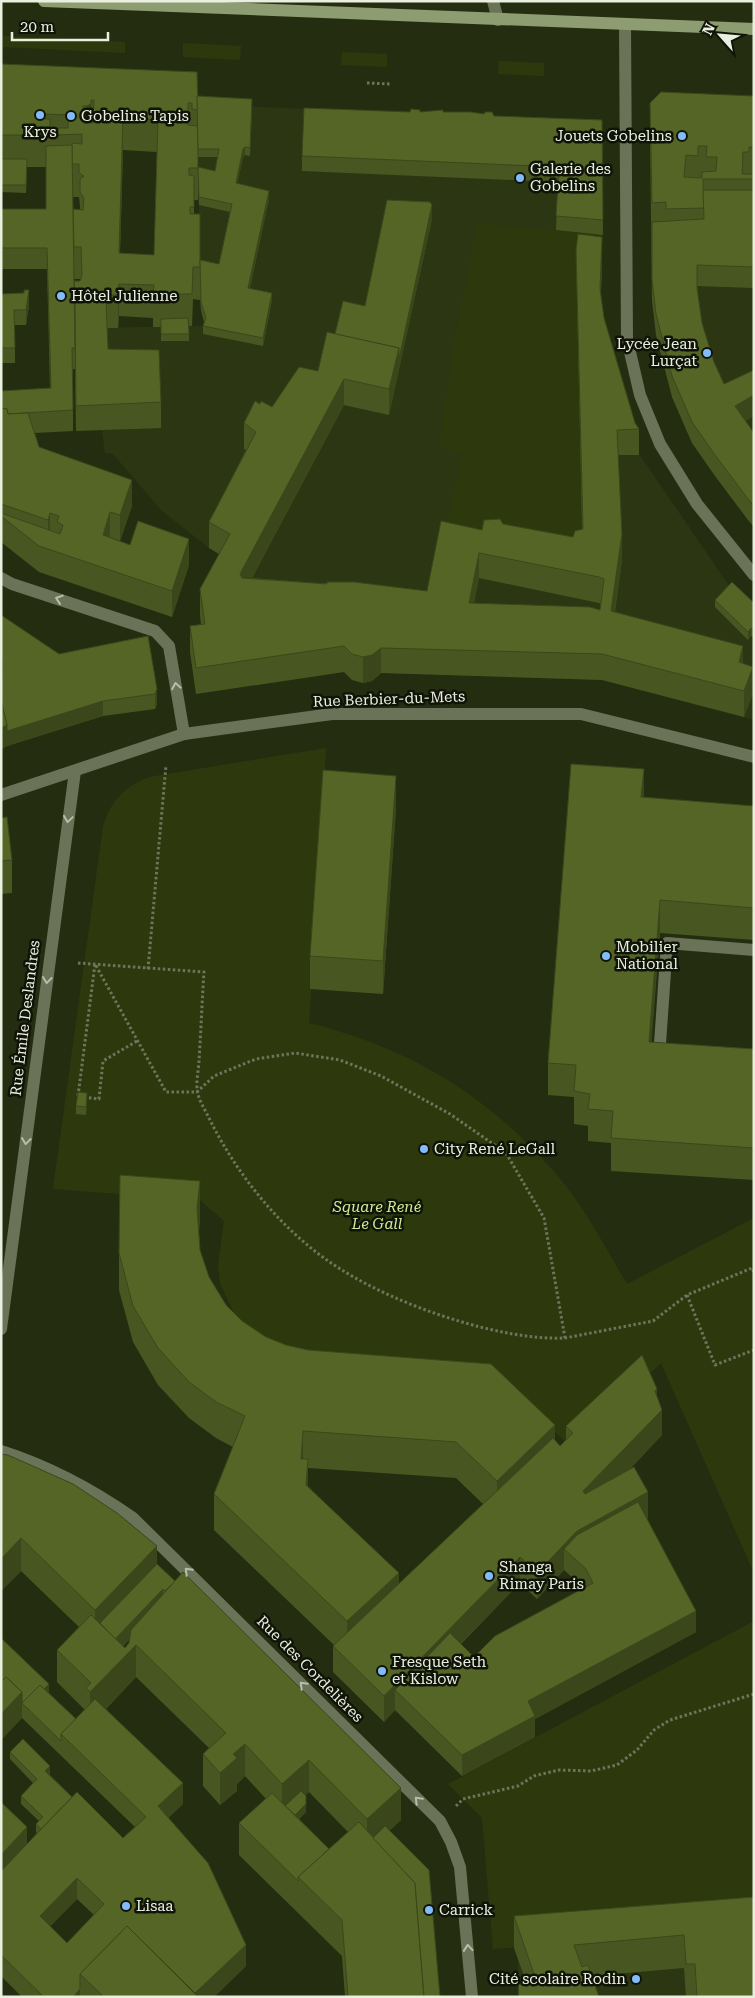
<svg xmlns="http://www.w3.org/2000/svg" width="755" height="1998" font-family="'Roboto Serif',serif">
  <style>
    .built { fill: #2c3613 }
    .green { fill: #2d390d }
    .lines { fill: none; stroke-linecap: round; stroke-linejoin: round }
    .path { stroke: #6e755d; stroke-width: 3; stroke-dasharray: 2.5 2.5; stroke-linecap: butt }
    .service { stroke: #6a7358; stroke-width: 12 }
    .pedestrian { stroke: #6a7358; stroke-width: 12 }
    .minor { stroke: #6a7358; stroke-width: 12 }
    .secondary { stroke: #8e9c72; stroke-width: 12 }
    .wall { fill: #485721; fill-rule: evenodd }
    .shaded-wall { fill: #3b471b }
    .building { fill: #546526; stroke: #3b471b; fill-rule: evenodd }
    .oneway { stroke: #b7bea9 }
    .poi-dot { fill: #82bcfa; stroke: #101408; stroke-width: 2 }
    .labels { text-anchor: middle; stroke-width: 5; stroke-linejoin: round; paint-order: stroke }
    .poi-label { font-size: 15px; fill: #eaf0df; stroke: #101408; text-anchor: start }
    .street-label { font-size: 15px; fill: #eaf0df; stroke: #101408 }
    .park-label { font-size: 15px; font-style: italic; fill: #d2ee92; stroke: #101408 }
  </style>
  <rect width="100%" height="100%" fill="#252d11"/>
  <g class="built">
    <path d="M197 104 305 109 602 131 603 235 600 315 604 344 635 448 732 590 754 610V720L602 680 381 673 372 681 363 683 352 680 344 672 196 694 205 650 200 615 230 559 209 548 161 510 113 454 105 453 102 430 76 431 75 328 206 326 201 310Z"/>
    <path d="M754 211V527L692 443 672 397 656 335 652 300V243L666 241Z"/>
    <path d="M754 1929V1997H518V1961L514 1948Z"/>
  </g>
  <g class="green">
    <path d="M3 36 125 42V53L3 47Z"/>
    <path d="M183 43 241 46 240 60 183 57Z"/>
    <path d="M342 52 387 54V67L341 65Z"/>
    <path d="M499 61 544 63V76L498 74Z"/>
    <path d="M477 223 603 235 583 555 441 547 463 452 439 447 454 342Z"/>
    <path d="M326 748 309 1023C410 1048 489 1096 557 1175 585 1208 605 1247 627 1284L754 1218V1573L661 1363 571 1447 499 1379 304 1364 237 1320 220 1283 218 1265 224 1221 200 1200 53 1189 103 827C111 800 124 787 149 777Z"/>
    <path d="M754 1621V1929L493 1949 482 1818 448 1784Z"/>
  </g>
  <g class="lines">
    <g class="path">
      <path d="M367 83 391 84"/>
      <path d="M78 963 204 972C202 1001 201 1031 199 1060 199 1069 195 1084 198 1094 200 1102 205 1110 209 1118 238 1177 285 1235 342 1270 397 1305 500 1341 565 1338L653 1321 687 1295 752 1268 754 1272"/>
      <path d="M148 969 166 765"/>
      <path d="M78 1096 95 964 166 1092H197L214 1076 256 1059 295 1053 340 1060 381 1076 450 1114 506 1153 544 1218 565 1338"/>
      <path d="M84 1097 99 1099 103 1061 137 1041"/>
      <path d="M687 1295 715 1365 754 1350"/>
      <path d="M456 1806 463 1799 518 1786 534 1776 559 1770 591 1771 617 1765 637 1750 654 1730 670 1720 754 1694"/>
    </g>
    <path class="service" d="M659 1058 667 943 754 950"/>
    <path class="pedestrian" d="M625 25 627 339 640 395 660 444 697 504 754 575"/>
    <g class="minor">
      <path d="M493 1 498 20"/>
      <path d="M1 578 12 584 155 631 169 646 184 734"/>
      <path d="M1 795 184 734 332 714H581L754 757"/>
      <path d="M1 1329 75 771"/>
      <path d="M1 1451C48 1466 93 1490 133 1518L440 1821 451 1842 460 1867 472 1997"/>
    </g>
    <path class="secondary" d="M44 1 754 29"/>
  </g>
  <g class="wall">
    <path d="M1 64 197 96 252 106 250 156 245 155 243 157 237 184 269 199 250 288 272 300 263 346 203 334V326L204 322 201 310 200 297V300L193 299 192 326H189V341H161V327H153V318L119 316 118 328H107L108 349 161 402V428L76 431 75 369H73V431L35 433 39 447 132 506 120 541 110 538 189 565 172 617 39 572 1 542V391L50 388 47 269H1V209H46V167H27L26 193 1 192ZM123 150 157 152 154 255 120 254ZM198 157H218L215 171 198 167ZM198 179 199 205 230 212 219 264 200 260 194 214V200H198ZM72 197H79L80 206V210L73 221ZM74 279H81L80 281H74Z"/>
    <path d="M754 96V288L697 286 702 323 714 362 724 384 754 370V416L745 421 754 433V527L748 520 715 476 692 443 672 397 656 335 652 300 650 135V103Z"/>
    <path d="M410 112H443L494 116 602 120 603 235 556 230 558 182 302 171V156Z"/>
    <path d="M432 219 389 415 344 405 252 578 427 591 482 530 503 524 573 537 582 529 576 250 602 263 601 295 604 318 635 423 639 429V455H618L622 560 615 612 743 664 753 693 744 717 602 680 381 673 372 681 363 683 352 680 344 672 196 694 190 652V626L201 625 200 615V589L219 554 209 548V522L246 450 244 449V423L260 404 272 407 318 371 335 334 365 306ZM479 578 599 603 601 604 600 610 474 603Z"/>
    <path d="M24 293 29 305 26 325H15V363H1V294Z"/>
    <path d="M715 600 754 603V638L751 636 748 640 715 607Z"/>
    <path d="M1 615 59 654 148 636 157 704 155 709 103 716 7 746 1 749Z"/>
    <path d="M644 798 754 806V940L660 933 651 1042 754 1049V1180L611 1171V1143L588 1141V1126L574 1124V1097L548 1095V1063Z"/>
    <path d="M396 808 383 994 310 989V956Z"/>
    <path d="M1 818 12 860V893L1 894Z"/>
    <path d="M87 1101 86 1115 76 1114V1106Z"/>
    <path d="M200 1218 199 1232 200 1250 209 1277 226 1305 242 1321 266 1337 286 1345 555 1441 560 1446 566 1440V1426L657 1397 662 1435 629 1470 648 1518H647L696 1632 535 1719V1737L462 1776 395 1710 384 1722 333 1672V1646L334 1645 214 1530V1494L233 1447 216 1438 189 1418 158 1385 133 1342 119 1290V1253ZM308 1468 456 1478 483 1504 399 1584 308 1486ZM564 1570 584 1588 474 1657 461 1644 520 1583 537 1599Z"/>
    <path d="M1 1454 157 1564 401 1820 389 1831 440 1997H345L342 1956 239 1855V1823L266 1799 245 1776 237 1784V1791L220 1805 203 1786V1754L209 1748 136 1677 106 1709 183 1804 168 1818 246 1966 214 1997H22L1 1976V1802L27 1844 37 1833 36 1832V1824L39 1821 21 1804V1796L33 1783 10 1759V1752L50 1774H49L72 1797 123 1838 135 1827 22 1718 1 1740V1638L49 1691 48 1692 76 1719 85 1710 57 1682V1650L79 1627 21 1571 1 1591ZM129 1639V1643L125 1648 123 1646ZM309 1792 348 1832 329 1849 299 1819 306 1812V1796L305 1795ZM77 1899 94 1915 67 1943 50 1926Z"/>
    <path d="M754 1897V1997H686L684 1968 592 1976 599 1997H518V1981L525 1979 514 1948V1916Z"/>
  </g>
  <g class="shaded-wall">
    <path d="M91 100V136L87 139V106Z"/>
    <path d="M123 117V150L119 286V253Z"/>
    <path d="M245 147V155L243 157 236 191V183L243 149Z"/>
    <path d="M269 191V199L248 296V288Z"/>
    <path d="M432 205V219L389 415V389Z"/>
    <path d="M602 237V263L600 315V289Z"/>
    <path d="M119 284V316L118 328V295Z"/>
    <path d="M29 290V305L26 325V310Z"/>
    <path d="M272 293V300L263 346V338Z"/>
    <path d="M344 379V405L240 600V574Z"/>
    <path d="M754 395V416L735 427V406Z"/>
    <path d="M132 480V506L120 541V515Z"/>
    <path d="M110 512V538L103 535Z"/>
    <path d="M50 513V539L48 546V520Z"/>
    <path d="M622 534V560L611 637V611Z"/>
    <path d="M189 539V565L172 617V591Z"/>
    <path d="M479 553V578L469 629V603Z"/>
    <path d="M751 628V636L748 640V632Z"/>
    <path d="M743 646V672L739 662Z"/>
    <path d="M381 648V673L372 681 363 683V657Z"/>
    <path d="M753 667V693L744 717V691Z"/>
    <path d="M157 689V704L155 709V694Z"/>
    <path d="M103 701V716L7 746 1 749V728L7 725Z"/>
    <path d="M644 769V801L641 797Z"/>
    <path d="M396 776V808L383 994V961Z"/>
    <path d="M660 900V933L649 1074V1042Z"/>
    <path d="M87 1093V1101L86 1115V1107Z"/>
    <path d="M200 1181V1218L197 1245V1208Z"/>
    <path d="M657 1389V1415L662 1410V1435L583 1517V1491L655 1391Z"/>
    <path d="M555 1425V1462L497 1517V1481Z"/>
    <path d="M303 1431V1468L301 1459Z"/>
    <path d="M308 1459V1496L306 1485Z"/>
    <path d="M648 1492V1518L577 1556 564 1549V1570L537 1599V1573L577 1531Z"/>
    <path d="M21 1538V1571L1 1591V1559Z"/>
    <path d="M157 1546V1578L95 1643V1610Z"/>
    <path d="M520 1557V1583L405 1700 395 1690V1710L384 1722V1696Z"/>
    <path d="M399 1573V1609L347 1658V1621Z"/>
    <path d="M163 1589V1604L115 1655V1640Z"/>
    <path d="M696 1611V1632L535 1719V1737L462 1776V1755L528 1701Z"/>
    <path d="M136 1645V1677L90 1725V1692Z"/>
    <path d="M49 1684V1691L30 1711 26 1707Z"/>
    <path d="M22 1692V1718L1 1740V1714Z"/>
    <path d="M245 1744V1776L237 1784V1791L220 1805V1773L233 1754Z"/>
    <path d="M309 1760V1792L284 1815 282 1812V1784Z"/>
    <path d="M50 1766V1774L45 1779V1771Z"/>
    <path d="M183 1783V1804L158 1827V1806Z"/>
    <path d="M401 1788V1820L367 1851V1819Z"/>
    <path d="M306 1804V1812L294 1824V1816Z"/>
    <path d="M27 1827V1864L1 1891V1855Z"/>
    <path d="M77 1878V1899L40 1937V1916Z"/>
    <path d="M246 1945V1966L214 1997H191Z"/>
    <path d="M80 1989V1997H73Z"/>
  </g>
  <g class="building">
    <path d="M1 64 197 72 198 110 192 109V103H188V125L198 126V168H189V175L194 176V207H190V214H200V267H193L192 294H153L154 285 119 284 118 295 75 296 74 281H80L82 275 81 247H74L73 209 83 210 84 198 80 192V179L84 176 79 173V164H72V143L82 144V134L57 135 58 128H68V115L44 114 45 119H50V135H1ZM91 100H94L93 123 83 122V106H87L91 104ZM123 117 158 120 154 255 119 253Z"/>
    <path d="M661 92 754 96V147H749V152H743L742 174H754V179H703L704 208 666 209V202L652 203 650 103ZM698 146H707L706 157H717L716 171 702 172V178L684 177 686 155 698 156Z"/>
    <path d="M197 96 252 99 250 148 245 147 243 149 236 183 269 191 248 288 272 293 263 338 203 326 206 318 201 302 200 260 219 264 232 204 199 197 198 167 215 171 219 149H198Z"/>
    <path d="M304 108 410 112 411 109 420 110V112L443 110V112H470L484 114 485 112H492L494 116 602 120 603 220 556 216 559 167 302 156Z"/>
    <path d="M72 145 75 348H72L73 410 8 414 7 409 1 408V391L51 388 47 248H1V209H46V146Z"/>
    <path d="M1 159H27L26 185H1Z"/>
    <path d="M703 190H754V267L697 265V288L702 323 714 362 724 384 754 370V395L735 406 754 433V506L748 499 715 455 692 422 672 376 656 314 652 279V222L704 219Z"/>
    <path d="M387 200 430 202 432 205 399 359V348L335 334 343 301 365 306Z"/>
    <path d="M578 234 602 237 600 289 604 318 635 423 639 429 617 430 622 534 611 611 743 646 739 662 753 667 744 691 602 654 381 648 372 655 363 657 352 654 344 646 196 668 190 626 205 624 200 589 230 534 209 522 256 432 244 423 255 401 260 404 261 401 272 407 299 367 318 371 327 332 399 348 389 389 344 379 240 574 242 578 327 584V582H354L427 591 441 521 482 530 484 520 500 519 503 524 573 537 575 531 583 529 576 250ZM479 553 599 577 604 579 600 610 590 607 469 603Z"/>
    <path d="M24 290H29L26 310H14L15 348H1V294L24 293Z"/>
    <path d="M106 301 108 349 159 350 161 402 76 406 75 302Z"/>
    <path d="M188 318 189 334H161V319Z"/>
    <path d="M1 408 7 409 8 414 28 413 39 447 132 480 120 515 110 512 103 535 130 545 138 521 189 539 172 591 39 546 1 516V513L60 534 63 525 57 522 59 516 50 513 48 520 1 504Z"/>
    <path d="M732 582 754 603V631L751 628 748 632 715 600Z"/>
    <path d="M1 615 59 654 148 636 157 689 155 694 103 701 7 731V725L1 701 2 661 1 660Z"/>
    <path d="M1 701 7 725 1 728Z"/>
    <path d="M571 764 644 769 641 797 754 806V908L660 900 649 1042 754 1049V1148L611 1138 613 1111 588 1109 590 1094 574 1091 576 1065 548 1063Z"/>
    <path d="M323 770 396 776 383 961 310 956Z"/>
    <path d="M7 817 12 860 1 861V818Z"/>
    <path d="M78 1092 87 1093 86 1107 76 1106Z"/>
    <path d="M120 1175 200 1181 197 1208 200 1250 209 1277 226 1305 242 1321 266 1337 286 1345 308 1350 491 1364 555 1425 497 1481 456 1442 303 1431 301 1459H308L306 1485 399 1573 347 1621 214 1494 245 1416 216 1402 189 1382 158 1348 133 1306 119 1253Z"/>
    <path d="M642 1355 657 1389 655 1391 662 1410 583 1491 585 1494 634 1467 648 1492 577 1531 537 1573 520 1557 384 1696 333 1646 553 1438 560 1446 573 1433 566 1426Z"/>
    <path d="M1 1454 8 1455 73 1484 117 1513 157 1546 95 1610 21 1538 1 1559Z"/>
    <path d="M638 1502 696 1611 528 1701 535 1716 462 1755 395 1690 450 1633 474 1657 495 1636 593 1583 586 1569 564 1549 577 1535Z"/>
    <path d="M157 1564 175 1581 165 1591 163 1589 115 1639 100 1623Z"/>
    <path d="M183 1572 401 1788 367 1819 309 1760 282 1784 245 1744 233 1754 237 1758 220 1773 203 1754 226 1733 136 1645 90 1692 86 1688 91 1683 57 1650 91 1615 125 1648 129 1643 131 1630Z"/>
    <path d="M1 1638 49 1684 44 1689 40 1685 22 1703V1692L6 1677 1 1682Z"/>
    <path d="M6 1677 22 1692 1 1714V1682Z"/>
    <path d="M40 1685 76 1719 61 1734V1741L22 1703Z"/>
    <path d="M95 1699 183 1783 158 1806 208 1863 246 1945 195 1993 127 1926 80 1974V1989L73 1997H44L1 1955V1871L77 1792 123 1838 146 1817 61 1734ZM77 1878 104 1904 67 1943 40 1916Z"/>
    <path d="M23 1739 50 1766 45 1771 72 1797 41 1829 36 1824 43 1817 21 1796 37 1779 10 1752Z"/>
    <path d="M301 1791 306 1796V1804L295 1815 285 1806Z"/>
    <path d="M272 1793 329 1849 298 1877V1881L239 1823Z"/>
    <path d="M1 1802 27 1827 1 1855Z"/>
    <path d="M359 1822 415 1883 424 1997H348L342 1920 298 1877Z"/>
    <path d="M385 1826 429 1870 440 1997H424L415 1883 373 1838Z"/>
    <path d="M754 1897V1997H697L695 1964H686L684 1935 574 1945 582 1967 588 1965 599 1997H519L518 1981 534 1974 514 1916Z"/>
    <path d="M127 1926 198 1997H104L80 1974Z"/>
  </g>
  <defs><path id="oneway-chevron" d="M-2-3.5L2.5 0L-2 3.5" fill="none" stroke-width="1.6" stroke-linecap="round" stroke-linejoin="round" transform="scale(1.25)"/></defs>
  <g class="oneway">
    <use href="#oneway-chevron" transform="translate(59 599) rotate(-162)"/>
    <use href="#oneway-chevron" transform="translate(176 686) rotate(-100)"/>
    <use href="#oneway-chevron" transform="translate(68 819) rotate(98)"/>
    <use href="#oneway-chevron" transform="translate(47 980) rotate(97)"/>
    <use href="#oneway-chevron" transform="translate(26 1141) rotate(97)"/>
    <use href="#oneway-chevron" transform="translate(188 1571) rotate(-135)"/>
    <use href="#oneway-chevron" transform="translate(303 1685) rotate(-135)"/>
    <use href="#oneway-chevron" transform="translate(418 1800) rotate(-135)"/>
    <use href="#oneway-chevron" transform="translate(468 1948) rotate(-95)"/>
  </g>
  <g class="poi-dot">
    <circle cx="40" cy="115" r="5"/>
    <circle cx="71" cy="116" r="5"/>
    <circle cx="682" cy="136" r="5"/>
    <circle cx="520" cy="178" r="5"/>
    <circle cx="61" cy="296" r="5"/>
    <circle cx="707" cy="353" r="5"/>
    <circle cx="606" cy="956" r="5"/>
    <circle cx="424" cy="1149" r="5"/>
    <circle cx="489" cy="1576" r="5"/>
    <circle cx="382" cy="1671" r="5"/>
    <circle cx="126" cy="1906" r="5"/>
    <circle cx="429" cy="1910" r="5"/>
    <circle cx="636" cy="1979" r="5"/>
  </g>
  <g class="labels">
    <g class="poi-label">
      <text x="81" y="121">Gobelins Tapis</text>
      <text x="40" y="137" text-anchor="middle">Krys</text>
      <text x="672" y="141" text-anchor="end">Jouets Gobelins</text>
      <text x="530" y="174">Galerie des<tspan x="530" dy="17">Gobelins</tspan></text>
      <text x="71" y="301">Hôtel Julienne</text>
      <text x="697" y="349" text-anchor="end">Lycée Jean<tspan x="697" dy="17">Lurçat</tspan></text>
      <text x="616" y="952">Mobilier<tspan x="616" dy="17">National</tspan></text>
      <text x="434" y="1154">City René LeGall</text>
      <text x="499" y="1572">Shanga<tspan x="499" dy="17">Rimay Paris</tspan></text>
      <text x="392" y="1667">Fresque Seth<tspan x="392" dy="17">et Kislow</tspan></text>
      <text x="136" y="1911">Lisaa</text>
      <text x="439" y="1915">Carrick</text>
      <text x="626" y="1984" text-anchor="end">Cité scolaire Rodin</text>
    </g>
    <g class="street-label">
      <text transform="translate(389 699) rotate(-2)" y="5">Rue Berbier-du-Mets</text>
      <text transform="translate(25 1018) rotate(-83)" y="5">Rue Émile Deslandres</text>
      <text transform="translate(310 1669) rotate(45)" y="5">Rue des Cordelières</text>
    </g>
    <g class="park-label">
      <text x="377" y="1212">Square René<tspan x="377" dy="17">Le Gall</tspan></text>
    </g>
  </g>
  <rect width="755" height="1998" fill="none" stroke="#eaf0df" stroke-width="5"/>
  <g transform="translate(720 35) rotate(297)" stroke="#101408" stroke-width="4" paint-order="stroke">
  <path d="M0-4L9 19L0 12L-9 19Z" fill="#eaf0df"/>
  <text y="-8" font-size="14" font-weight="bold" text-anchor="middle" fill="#eaf0df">N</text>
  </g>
  <path d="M12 32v8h96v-8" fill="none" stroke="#eaf0df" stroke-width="2.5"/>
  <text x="20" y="32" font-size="15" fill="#eaf0df" stroke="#101408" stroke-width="4" paint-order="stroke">20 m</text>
</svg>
